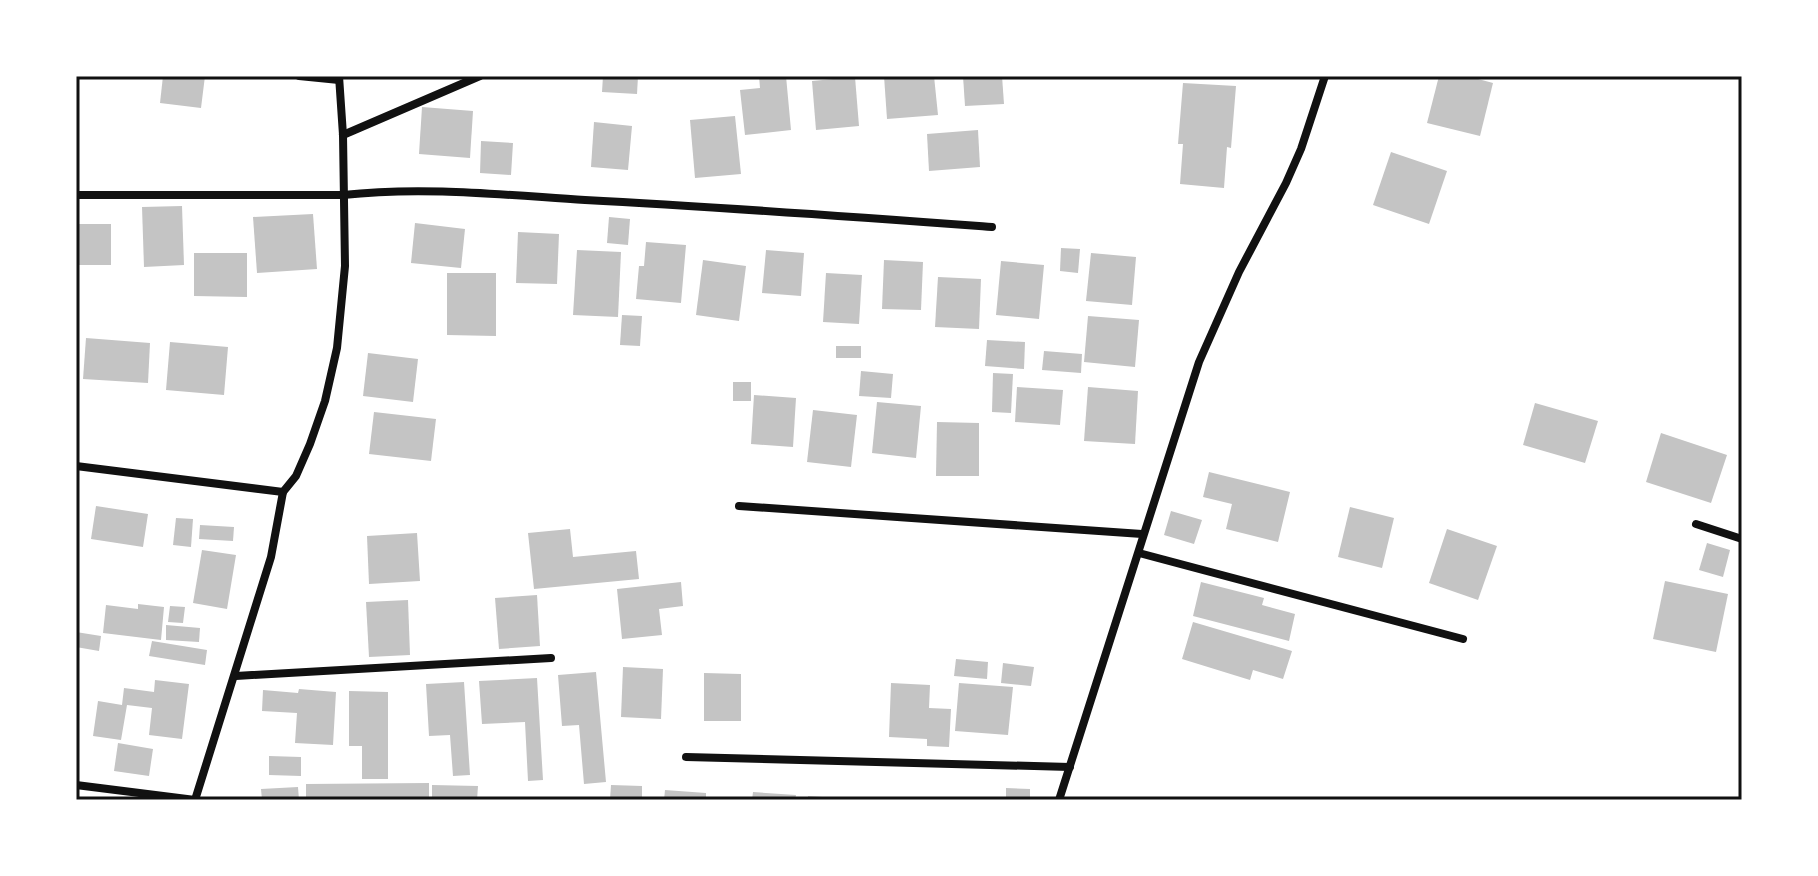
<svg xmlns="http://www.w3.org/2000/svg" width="1818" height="876" font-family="'Work Sans',sans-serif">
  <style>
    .building { fill: #c4c4c4 }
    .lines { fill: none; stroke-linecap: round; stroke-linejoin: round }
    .minor { stroke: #111; stroke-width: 8 }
    .neatline { fill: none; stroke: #111; stroke-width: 3 }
  </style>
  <rect width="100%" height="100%" fill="#fff"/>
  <g class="building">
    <path d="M163 76H205L201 108 160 103Z"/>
    <path d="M603 76H638L637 94 602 92Z"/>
    <path d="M759 76H786L791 130 745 135 740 90 760 88Z"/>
    <path d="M884 76H934L938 115 887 119Z"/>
    <path d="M963 76H1002L1004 104 965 106Z"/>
    <path d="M1439 76H1467L1493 83 1480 136 1427 123Z"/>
    <path d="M855 77 859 126 816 130 812 81Z"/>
    <path d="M1183 83 1236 86 1231 148 1227 147 1224 188 1180 184 1183 144H1178Z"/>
    <path d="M422 107 473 111 470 158 419 154Z"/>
    <path d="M735 116 741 174 695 178 690 120Z"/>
    <path d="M594 122 632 126 628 170 591 167Z"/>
    <path d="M978 130 980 167 929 171 927 134Z"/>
    <path d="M481 141 513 143 511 175 480 173Z"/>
    <path d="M1391 152 1447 171 1429 224 1373 205Z"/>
    <path d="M182 206 184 265 144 267 142 207Z"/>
    <path d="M313 214 317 269 257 273 253 217Z"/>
    <path d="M609 217 630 219 628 245 607 243Z"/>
    <path d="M415 223 465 229 461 268 411 263Z"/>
    <rect x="76" y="224" width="35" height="41"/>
    <path d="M518 232 559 234 557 284 516 283Z"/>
    <path d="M646 242 686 245 681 303 636 299 639 266H644Z"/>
    <path d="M1061 248 1080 249 1078 273 1060 271Z"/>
    <path d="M577 250 621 252 618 317 573 315Z"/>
    <path d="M766 250 804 253 801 296 762 293Z"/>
    <path d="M194 253H247V297L194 296Z"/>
    <path d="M1091 253 1136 257 1132 305 1086 301Z"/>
    <path d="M703 260 746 266 739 321 696 315Z"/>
    <path d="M884 260 923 262 921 310 882 309Z"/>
    <path d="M1001 261 1044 265 1039 319 996 315Z"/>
    <path d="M447 273H496V336L447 335Z"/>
    <path d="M826 273 862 275 859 324 823 322Z"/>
    <path d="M938 277 981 279 979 329 935 327Z"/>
    <path d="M622 315 642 316 640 346 620 345Z"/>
    <path d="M1088 316 1139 320 1135 367 1084 362Z"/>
    <path d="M86 338 150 343 148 383 83 379Z"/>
    <path d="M987 340 1025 342 1024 369 985 366Z"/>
    <path d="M170 342 228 347 224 395 166 390Z"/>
    <rect x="836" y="346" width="25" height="12"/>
    <path d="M1044 351 1082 354 1081 373 1042 370Z"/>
    <path d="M368 353 418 359 413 402 363 396Z"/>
    <path d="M861 371 893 374 891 398 859 396Z"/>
    <path d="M993 373 1013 374 1011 413 992 412Z"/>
    <rect x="733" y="382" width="18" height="19"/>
    <path d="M1017 387 1063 390 1060 425 1015 422Z"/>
    <path d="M1088 387 1138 391 1135 444 1084 441Z"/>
    <path d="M754 395 796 398 793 447 751 444Z"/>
    <path d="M877 402 921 406 916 458 872 453Z"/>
    <path d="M1535 403 1598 421 1585 463 1523 445Z"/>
    <path d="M813 410 857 415 851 467 807 462Z"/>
    <path d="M374 412 436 419 431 461 369 454Z"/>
    <path d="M937 422 979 423V476H936Z"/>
    <path d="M1661 433 1727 455 1711 503 1646 482Z"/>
    <path d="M1209 472 1290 492 1278 542 1226 529 1232 504 1203 497Z"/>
    <path d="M96 506 148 514 143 547 91 539Z"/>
    <path d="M1350 507 1394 518 1382 568 1338 557Z"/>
    <path d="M1171 511 1202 520 1194 544 1164 535Z"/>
    <path d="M176 518 193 519 191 547 173 545Z"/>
    <path d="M200 525 234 527 233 541 199 539Z"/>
    <path d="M570 529 573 557 636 551 639 579 534 589 528 533Z"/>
    <path d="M1447 529 1497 546 1478 600 1429 583Z"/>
    <path d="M417 533 420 581 369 584 367 536Z"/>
    <path d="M1707 543 1730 550 1723 577 1699 570Z"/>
    <path d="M202 550 236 555 227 609 193 603Z"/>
    <path d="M1665 581 1728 594 1716 652 1653 639Z"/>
    <path d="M681 582 683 606 659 609 662 635 622 639 617 589Z"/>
    <path d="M1201 582 1264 598 1262 605 1295 614 1289 641 1193 616Z"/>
    <path d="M537 595 540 646 499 649 495 598Z"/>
    <path d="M408 600 410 655 369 657 366 602Z"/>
    <path d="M138 604 164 607 161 640 103 633 106 605 138 609Z"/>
    <path d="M170 606 185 607 183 623 168 622Z"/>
    <path d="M1193 622 1292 651 1283 679 1253 670 1250 680 1182 659Z"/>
    <path d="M166 625 200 628 199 642 166 640Z"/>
    <path d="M76 632 101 636 99 651 76 647Z"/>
    <path d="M152 641 207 650 205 665 149 656Z"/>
    <path d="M956 659 988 662 987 679 954 676Z"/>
    <path d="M1003 663 1034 667 1031 686 1001 683Z"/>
    <path d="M623 667 663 669 661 719 621 717Z"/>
    <path d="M596 672 606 782 584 784 579 725 562 726 558 675Z"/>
    <path d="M704 673 741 674V721H704Z"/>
    <path d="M537 678 543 780 528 781 525 722 482 724 479 681Z"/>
    <path d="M155 680 189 684 182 739 149 735 152 708 127 705 121 740 93 736 98 701 122 705 124 688 154 692Z"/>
    <path d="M464 682 470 775 453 776 450 735 429 736 426 684Z"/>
    <path d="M891 683 930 685 929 708 951 709 949 747 927 746V739L889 737Z"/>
    <path d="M959 683 1013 687 1008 735 955 731Z"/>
    <path d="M299 689 336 692 333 745 295 743 297 713 262 711 263 690 298 693Z"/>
    <path d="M349 691 388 692V779H362V746H349Z"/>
    <path d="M118 743 153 749 149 776 114 771Z"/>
    <path d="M269 756 301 757V776L269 775Z"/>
    <path d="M429 783V800H306V784Z"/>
    <path d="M432 785 478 786 477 800H432Z"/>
    <path d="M611 785 642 786V800H610Z"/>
    <path d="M298 787 299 800H262L261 789Z"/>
    <path d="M1006 788 1030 789V800H1006Z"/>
    <path d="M665 790 706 793V800H664Z"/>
    <path d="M753 792 796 795 795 800H752Z"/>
    <path d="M808 796 837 798V800H808Z"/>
  </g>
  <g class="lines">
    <g class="minor">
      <path d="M299 76 339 80"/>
      <path d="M343 135 480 76"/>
      <path d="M76 195H343C423 186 505 195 585 200 721 207 856 217 992 227"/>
      <path d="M76 466 283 492"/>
      <path d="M739 506 1142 534"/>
      <path d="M1696 524 1742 539"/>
      <path d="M1139 553 1463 639"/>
      <path d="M236 676 551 658"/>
      <path d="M686 757 1070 767"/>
      <path d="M76 785 195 800"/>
      <path d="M195 800 271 557 283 492 296 476 310 444 325 401 337 348 345 266 343 135 339 76"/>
      <path d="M1059 800 1199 362 1239 272 1286 183 1301 149 1325 76"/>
    </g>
  </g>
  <rect width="1818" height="876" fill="none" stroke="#ffffff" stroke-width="156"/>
  <rect x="78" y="78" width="1662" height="720" class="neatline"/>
</svg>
